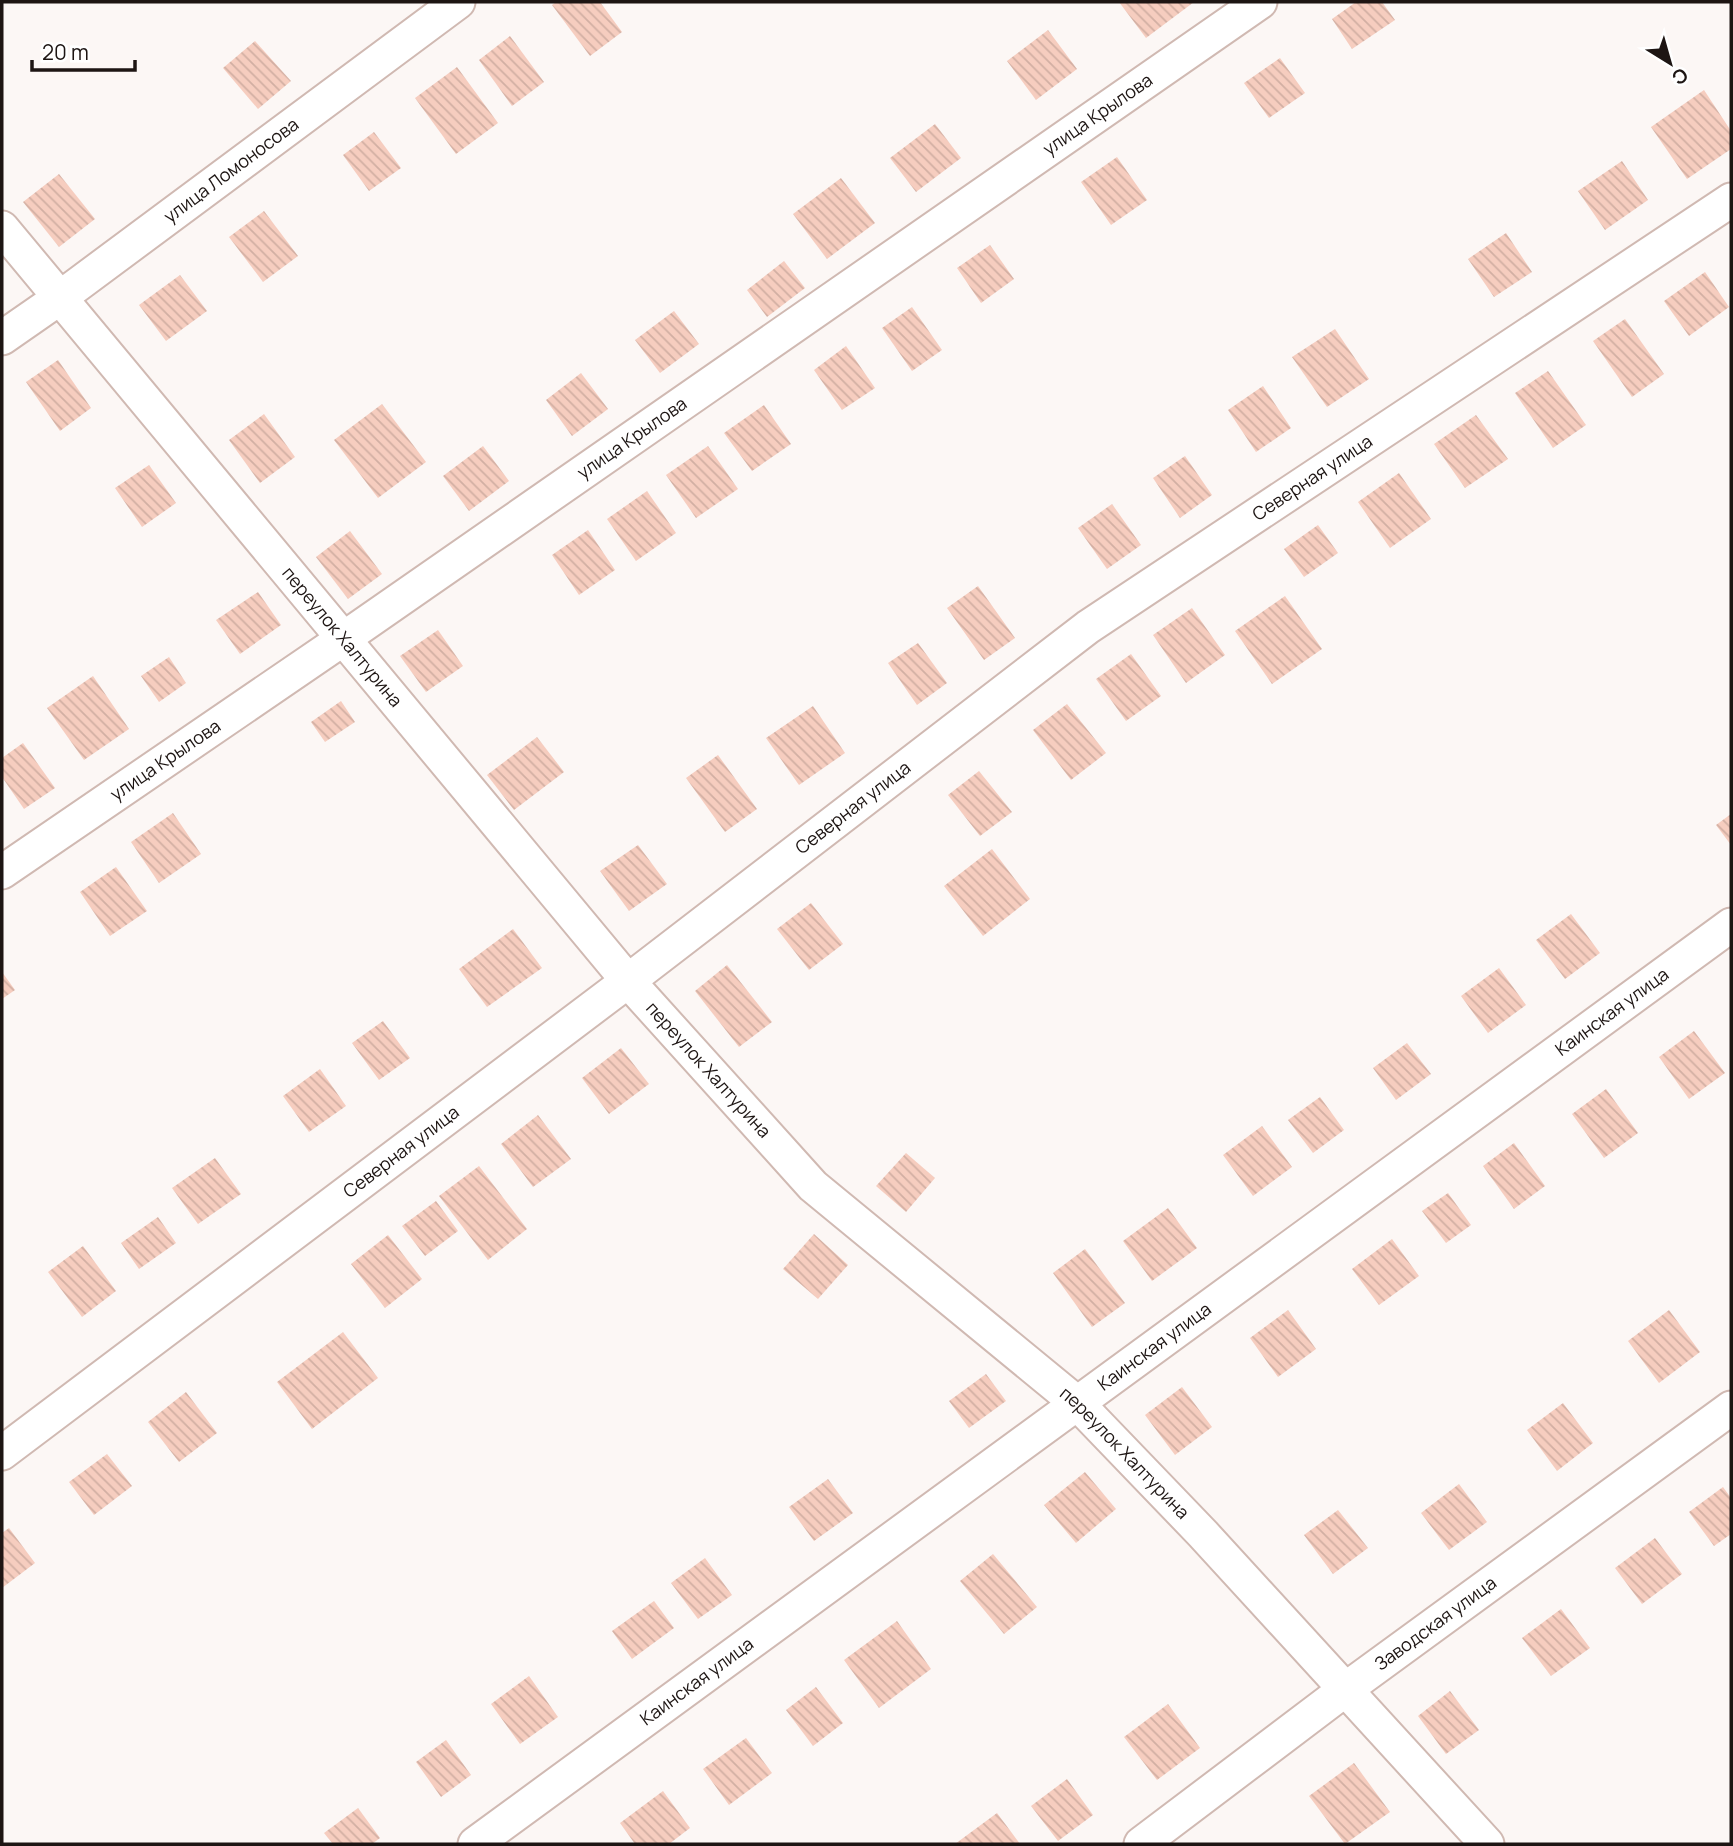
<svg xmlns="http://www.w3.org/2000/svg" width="1733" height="1846" font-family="Manrope,sans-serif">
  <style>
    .building { fill: url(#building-back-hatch) }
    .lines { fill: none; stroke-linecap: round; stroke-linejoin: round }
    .street-casing { stroke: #d0b9b2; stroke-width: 37 }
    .street { stroke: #fff; stroke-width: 33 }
    .labels { text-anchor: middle; stroke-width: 7; stroke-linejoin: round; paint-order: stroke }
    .street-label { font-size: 18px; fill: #1d1513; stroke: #fff }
  </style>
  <defs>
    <pattern id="building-back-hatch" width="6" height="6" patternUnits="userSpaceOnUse" patternTransform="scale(1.75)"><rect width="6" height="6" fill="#f6cdbf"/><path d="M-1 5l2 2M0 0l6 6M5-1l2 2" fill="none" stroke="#d2afa3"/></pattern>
  </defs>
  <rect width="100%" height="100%" fill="#fcf7f5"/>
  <g class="building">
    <path d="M556 2H600L622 32 590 56 552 5Z"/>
    <path d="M1119 2H1194L1146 38Z"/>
    <path d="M1356 2H1382L1395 20 1352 49 1332 19Z"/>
    <path d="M1048 30 1077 69 1036 100 1007 61Z"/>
    <path d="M510 36 544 82 512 106 479 60Z"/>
    <path d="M255 41 291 81 258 109 223 68Z"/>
    <path d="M1280 58 1305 93 1269 118 1244 83Z"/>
    <path d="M457 67 498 123 456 154 415 98Z"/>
    <path d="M1704 90 1731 131V149L1687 179 1651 127Z"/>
    <path d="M935 124 961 158 916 192 890 158Z"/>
    <path d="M374 132 401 168 369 191 343 155Z"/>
    <path d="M1117 157 1147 200 1111 225 1081 182Z"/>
    <path d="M1622 161 1648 200 1605 230 1578 191Z"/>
    <path d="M59 174 95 219 59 247 23 202Z"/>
    <path d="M841 178 875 223 827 259 793 214Z"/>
    <path d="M264 211 298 256 263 282 229 237Z"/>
    <path d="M1506 233 1532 272 1494 297 1468 259Z"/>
    <path d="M990 245 1014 279 981 303 957 268Z"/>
    <path d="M784 261 805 288 767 317 747 290Z"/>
    <path d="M1705 272 1729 307 1689 336 1664 301Z"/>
    <path d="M180 275 207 311 166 341 139 305Z"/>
    <path d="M912 307 942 350 912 371 882 328Z"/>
    <path d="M674 311 699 344 660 373 635 340Z"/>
    <path d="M1625 319 1664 374 1632 397 1593 341Z"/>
    <path d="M1335 329 1369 379 1327 407 1292 357Z"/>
    <path d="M846 346 875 388 842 410 814 370Z"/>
    <path d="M58 360 91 408 60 431 26 382Z"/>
    <path d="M1548 371 1586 425 1553 448 1515 393Z"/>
    <path d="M581 373 608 409 572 436 546 400Z"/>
    <path d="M1263 386 1291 428 1256 452 1228 410Z"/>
    <path d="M382 404 426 462 378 498 334 440Z"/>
    <path d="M764 405 791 444 752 471 724 433Z"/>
    <path d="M264 414 295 457 260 483 229 440Z"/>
    <path d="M1476 415 1508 459 1465 488 1434 444Z"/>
    <path d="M483 446 509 481 469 511 443 476Z"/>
    <path d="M708 446 738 489 696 518 666 475Z"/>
    <path d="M1185 456 1212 495 1180 518 1153 478Z"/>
    <path d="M149 465 176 503 142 527 115 488Z"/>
    <path d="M1399 473 1431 519 1390 548 1358 502Z"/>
    <path d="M647 491 676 533 636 561 607 519Z"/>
    <path d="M1112 504 1141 545 1107 569 1078 528Z"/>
    <path d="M1318 525 1338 553 1304 577 1284 549Z"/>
    <path d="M588 530 615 570 579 595 552 555Z"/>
    <path d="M350 531 382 574 348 599 316 557Z"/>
    <path d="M978 586 1015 638 984 660 947 608Z"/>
    <path d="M258 592 281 625 240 654 216 620Z"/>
    <path d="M1285 596 1322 649 1272 684 1235 631Z"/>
    <path d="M1192 608 1225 655 1186 683 1153 635Z"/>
    <path d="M438 630 463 666 426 692 400 656Z"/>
    <path d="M918 643 947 683 917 705 888 663Z"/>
    <path d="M1131 654 1161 696 1126 721 1096 679Z"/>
    <path d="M169 657 186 683 159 702 141 676Z"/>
    <path d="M93 676 129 729 84 760 47 708Z"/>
    <path d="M341 701 355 722 325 742 311 722Z"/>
    <path d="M1067 704 1106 753 1071 780 1033 730Z"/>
    <path d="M813 706 845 753 799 785 766 738Z"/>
    <path d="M537 737 564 772 514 810 487 775Z"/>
    <path d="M23 743 55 788 24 809 2 777V758Z"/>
    <path d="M718 755 757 809 725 832 686 778Z"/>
    <path d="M979 771 1012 812 980 836 948 795Z"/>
    <path d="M173 813 201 854 159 883 131 842Z"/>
    <path d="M1731 814V845L1716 825Z"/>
    <path d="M638 845 667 884 629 911 600 871Z"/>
    <path d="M992 849 1030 899 983 936 944 886Z"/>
    <path d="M116 867 147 911 110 936 80 892Z"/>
    <path d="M811 903 843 944 809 970 777 929Z"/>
    <path d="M1571 914 1600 953 1565 979 1536 940Z"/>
    <path d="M513 929 542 968 487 1007 459 969Z"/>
    <path d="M727 965 772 1022 739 1047 695 991Z"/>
    <path d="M1499 968 1526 1005 1488 1033 1461 996Z"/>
    <path d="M2 972 15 990 2 999Z"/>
    <path d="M383 1021 410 1058 379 1080 352 1043Z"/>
    <path d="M1694 1031 1725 1073 1689 1099 1659 1057Z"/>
    <path d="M1407 1043 1431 1074 1396 1100 1373 1068Z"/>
    <path d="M621 1048 649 1084 609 1114 582 1078Z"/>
    <path d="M320 1069 346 1106 309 1132 283 1096Z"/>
    <path d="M1606 1089 1638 1133 1604 1158 1572 1114Z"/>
    <path d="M1320 1097 1344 1130 1313 1153 1288 1120Z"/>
    <path d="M538 1115 571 1159 533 1187 501 1144Z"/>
    <path d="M1262 1126 1292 1167 1253 1196 1223 1155Z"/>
    <path d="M1514 1143 1545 1186 1514 1209 1483 1166Z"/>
    <path d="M906 1153 935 1178 906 1212 876 1186Z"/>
    <path d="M215 1158 241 1194 198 1224 172 1188Z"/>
    <path d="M479 1166 527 1229 488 1260 439 1196Z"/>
    <path d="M1448 1193 1471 1225 1446 1243 1422 1211Z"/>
    <path d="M436 1201 458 1231 425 1256 402 1226Z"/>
    <path d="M1168 1208 1197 1248 1152 1281 1123 1241Z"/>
    <path d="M158 1217 176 1243 139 1269 121 1243Z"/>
    <path d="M814 1234 848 1265 818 1299 783 1269Z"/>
    <path d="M388 1235 422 1279 385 1308 351 1264Z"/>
    <path d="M1392 1239 1419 1276 1379 1305 1352 1269Z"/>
    <path d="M83 1246 116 1291 82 1317 48 1272Z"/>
    <path d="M1085 1249 1125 1303 1092 1327 1053 1273Z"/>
    <path d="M1288 1310 1316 1349 1278 1377 1250 1338Z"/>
    <path d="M1669 1310 1700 1352 1659 1383 1628 1341Z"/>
    <path d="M343 1332 378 1378 312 1429 277 1382Z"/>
    <path d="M986 1374 1006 1401 969 1428 949 1401Z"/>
    <path d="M1182 1387 1212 1427 1175 1455 1145 1415Z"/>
    <path d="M186 1392 217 1433 179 1462 148 1422Z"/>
    <path d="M1563 1403 1593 1443 1557 1471 1527 1430Z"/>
    <path d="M107 1454 132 1486 94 1515 69 1482Z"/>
    <path d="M1085 1472 1116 1509 1076 1543 1044 1505Z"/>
    <path d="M828 1479 853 1513 814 1541 789 1507Z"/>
    <path d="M1459 1484 1487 1522 1449 1550 1421 1513Z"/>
    <path d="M1723 1487 1731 1498V1534L1714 1546 1689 1512Z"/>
    <path d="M1338 1510 1368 1548 1333 1574 1304 1535Z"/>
    <path d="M9 1528 35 1563 2 1588V1533Z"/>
    <path d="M1655 1538 1682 1574 1642 1604 1615 1568Z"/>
    <path d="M993 1554 1037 1607 1004 1634 960 1581Z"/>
    <path d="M705 1558 732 1595 698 1619 671 1583Z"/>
    <path d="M654 1601 674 1628 632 1659 612 1631Z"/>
    <path d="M1561 1609 1590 1648 1551 1676 1522 1638Z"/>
    <path d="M897 1621 931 1669 879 1708 844 1660Z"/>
    <path d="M529 1676 558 1717 520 1744 491 1704Z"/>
    <path d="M816 1687 843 1723 813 1746 786 1710Z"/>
    <path d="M1450 1691 1479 1730 1446 1754 1418 1716Z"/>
    <path d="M1168 1704 1200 1748 1157 1780 1124 1737Z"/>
    <path d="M746 1738 772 1773 729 1805 703 1769Z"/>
    <path d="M446 1740 471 1775 441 1797 416 1762Z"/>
    <path d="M1354 1763 1390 1812 1345 1844 1309 1796Z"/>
    <path d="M1067 1779 1093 1815 1058 1841 1031 1806Z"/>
    <path d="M663 1791 690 1828 669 1844H635L620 1823Z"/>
    <path d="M358 1808 380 1838 372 1844H333L324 1833Z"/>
    <path d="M997 1813 1020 1844H955Z"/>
  </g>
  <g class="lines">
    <g class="street-casing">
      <g id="street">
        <path id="s1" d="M2 228 628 981 813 1186 1077 1403 1203 1534 1487 1844"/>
        <path id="s2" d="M2 338 61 297 458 2"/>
        <path id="s3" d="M2 872 343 639 1260 2"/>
        <path id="s4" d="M2 1453 628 981 1088 627 1731 200"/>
        <path id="s5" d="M475 1844 1731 925"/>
        <path id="s6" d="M1141 1844 1346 1689 1731 1408"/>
      </g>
    </g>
    <use href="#street" class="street"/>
  </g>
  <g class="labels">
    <g class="street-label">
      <text dy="6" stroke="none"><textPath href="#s3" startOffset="1332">улица Крылова</textPath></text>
      <text dy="6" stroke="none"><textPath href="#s2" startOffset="284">улица Ломоносова</textPath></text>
      <text dy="6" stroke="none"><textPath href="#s3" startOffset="765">улица Крылова</textPath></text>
      <text dy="6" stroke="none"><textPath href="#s4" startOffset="1634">Северная улица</textPath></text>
      <text dy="6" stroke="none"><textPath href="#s1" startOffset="532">переулок Халтурина</textPath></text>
      <text dy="6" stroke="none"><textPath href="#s3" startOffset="198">улица Крылова</textPath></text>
      <text dy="6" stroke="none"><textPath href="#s4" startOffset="1068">Северная улица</textPath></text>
      <text dy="6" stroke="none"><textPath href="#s5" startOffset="1409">Каинская улица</textPath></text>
      <text dy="6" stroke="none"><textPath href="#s1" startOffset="1099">переулок Халтурина</textPath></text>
      <text dy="6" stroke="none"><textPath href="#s4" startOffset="500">Северная улица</textPath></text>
      <text dy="6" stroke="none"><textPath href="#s5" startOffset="842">Каинская улица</textPath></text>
      <text dy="6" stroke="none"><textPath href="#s1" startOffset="1666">переулок Халтурина</textPath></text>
      <text dy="6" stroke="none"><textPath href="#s6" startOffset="368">Заводская улица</textPath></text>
      <text dy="6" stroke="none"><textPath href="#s5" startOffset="275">Каинская улица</textPath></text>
    </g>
  </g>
  <rect width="1733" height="1846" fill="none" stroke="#1d1513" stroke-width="7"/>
  <g transform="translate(1670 63) rotate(143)" stroke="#ffffff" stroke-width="5" paint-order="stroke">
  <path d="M0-5L12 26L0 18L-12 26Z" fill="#1d1513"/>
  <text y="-10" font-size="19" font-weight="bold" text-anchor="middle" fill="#1d1513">С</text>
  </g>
  <path d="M32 60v10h103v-10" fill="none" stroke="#1d1513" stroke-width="3.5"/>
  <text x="42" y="60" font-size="21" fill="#1d1513" stroke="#ffffff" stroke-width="5" paint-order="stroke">20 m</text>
</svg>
